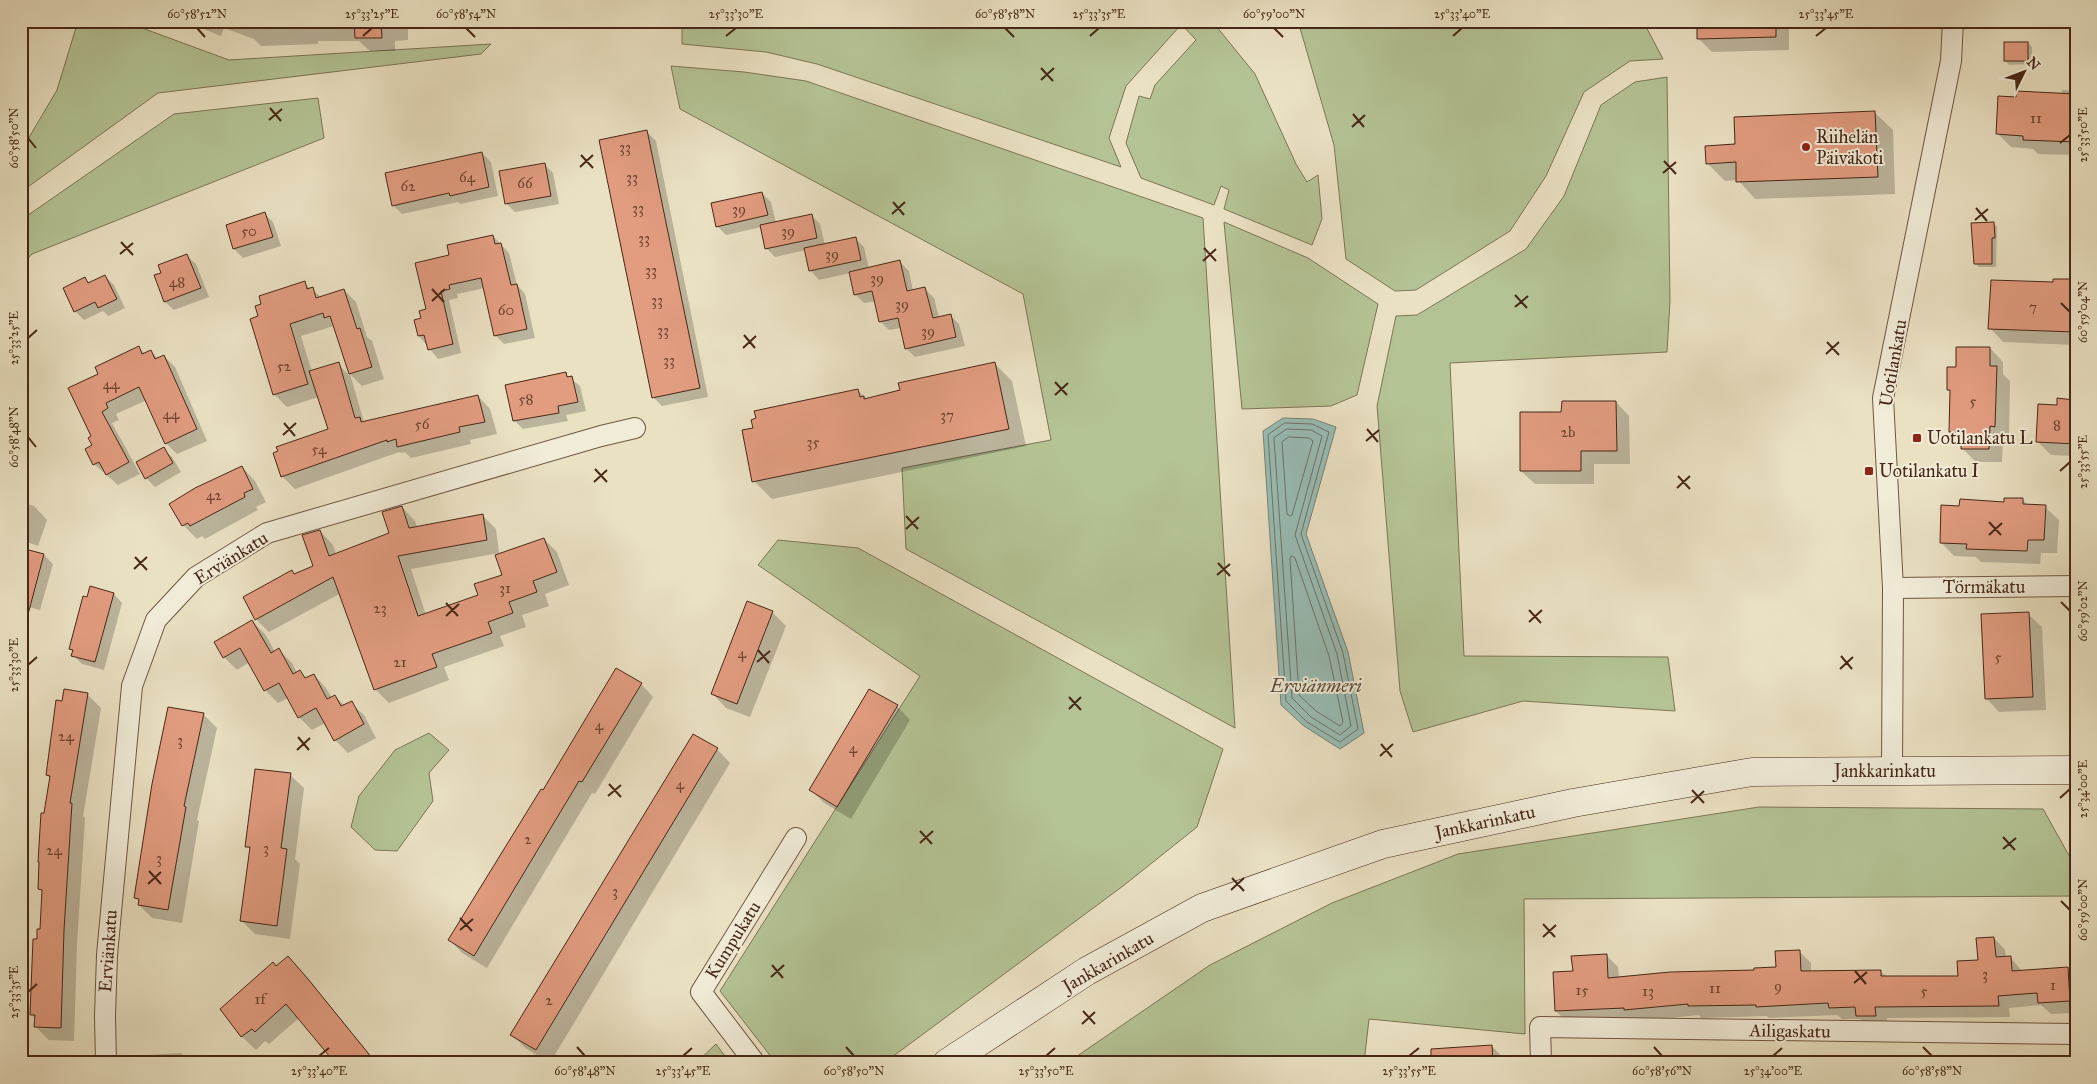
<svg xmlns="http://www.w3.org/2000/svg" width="2097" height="1084" font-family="'IM FELL Great Primer',serif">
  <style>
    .green { fill: #b4c395; stroke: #7e7556 }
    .water { fill: #98bdb6; stroke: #788176 }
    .shadow { fill: #0003; fill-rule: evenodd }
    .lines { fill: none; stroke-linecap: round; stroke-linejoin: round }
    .shore { stroke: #707266; stroke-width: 1 }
    .building { fill: #e29c80; stroke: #472716 }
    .street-casing { stroke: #705641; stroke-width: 22 }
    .secondary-casing { stroke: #472716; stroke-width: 29 }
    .street { stroke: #f1ecd8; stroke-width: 20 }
    .secondary { stroke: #f1ecd8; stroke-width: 28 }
    .ticks { fill: none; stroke: #472716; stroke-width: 2 }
    .poi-dot { fill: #8f2418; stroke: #f1ecd8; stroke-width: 2 }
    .labels { text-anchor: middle; stroke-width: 4; stroke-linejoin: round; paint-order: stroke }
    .number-label { font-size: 15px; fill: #6e4430 }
    .poi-label { font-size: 18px; fill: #472716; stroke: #f1ecd8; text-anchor: start }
    .street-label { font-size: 18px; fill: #472716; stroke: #f1ecd8 }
    .water-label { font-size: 19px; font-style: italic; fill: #5b4c3e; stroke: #f1ecd8 }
    .neatline { fill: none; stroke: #472716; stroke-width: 2 }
    .ticks-label { font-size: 12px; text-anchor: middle; fill: #472716 }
  </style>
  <rect width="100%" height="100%" fill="#eae1c3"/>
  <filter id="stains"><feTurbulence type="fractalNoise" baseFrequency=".004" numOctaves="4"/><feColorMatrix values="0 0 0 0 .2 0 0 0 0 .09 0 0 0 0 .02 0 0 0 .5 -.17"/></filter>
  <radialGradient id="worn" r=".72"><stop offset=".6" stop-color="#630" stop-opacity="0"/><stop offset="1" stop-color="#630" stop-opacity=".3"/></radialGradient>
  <g class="green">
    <path d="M78 21H123L229 60 491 44 481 54 158 93 25 189 21 171V151L57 90Z"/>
    <path d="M682 21H1180L1179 27 1126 86 1109 138 1121 167 817 64 766 52 682 44Z"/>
    <path d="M1191 21H1212L1255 74 1296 164 1307 182 1318 175 1322 219 1312 245 1224 209 1229 190 1221 186 1214 205 1141 178 1126 143 1139 96 1150 99 1155 85 1196 40 1184 27Z"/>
    <path d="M1298 21H1643L1663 59 1630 61 1584 92 1546 176 1510 231 1416 290 1395 291 1346 259 1334 145Z"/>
    <path d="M671 66 744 72 806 81 1203 218 1235 728 906 549 902 468 1051 440 1023 294 680 109Z"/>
    <path d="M1667 77 1670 301 1667 352 1450 363 1464 656 1668 657 1675 711 1523 701 1413 732 1400 691 1377 406 1396 316 1417 315 1526 249 1564 196 1601 105 1635 82Z"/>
    <path d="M318 98 324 138 32 254 21 266V220L174 114Z"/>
    <path d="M1224 222 1308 258 1378 304 1357 395 1331 406 1242 409Z"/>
    <path d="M778 540 858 548 1223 749 1197 827 1123 886 884 1063H776L720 991 920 676 758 565Z"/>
    <path d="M429 733 449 750 429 773 433 801 397 851 375 850 351 827 359 796 395 750Z"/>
    <path d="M1759 807 2043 809 2076 868V896L1524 899 1525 1034 1369 1019 1364 1063H1067L1210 965 1332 903 1458 854Z"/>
    <path d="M716 1044 730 1063H696Z"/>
  </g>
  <path class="water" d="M1283 418 1313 419 1336 427 1306 534 1348 652 1364 733 1340 749 1304 726 1281 705 1263 431Z"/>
  <g class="shadow">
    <path d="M183 21H408V40L395 41V51H370L359 41H318V44L261 46 254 39 224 28 221 36Z"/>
    <path d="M1698 21H1786L1789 23V50L1712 52 1698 38Z"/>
    <path d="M2028 43 2032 47V64L2009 65 2005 60Z"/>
    <path d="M2062 90 2076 91V155L2038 154 2033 149 2011 147 1998 134 2018 99 2062 94Z"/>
    <path d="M1875 113 1893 130 1895 194 1755 199 1738 180 1725 181 1707 163 1736 145Z"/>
    <path d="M647 132 656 141 708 397 662 406 653 397Z"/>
    <path d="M482 153 491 162 498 196 460 204 458 202 402 214 394 206Z"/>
    <path d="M544 164 553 173 559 204 515 212 506 203Z"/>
    <path d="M762 193 771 202 776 223 811 215 820 224 825 245 855 238 864 247 869 269 900 262 909 271 913 291 925 289 934 298 939 318 950 315 959 324 965 346 915 357 906 348 901 328 889 330 880 321 876 301 864 303 855 294 850 273 819 280 811 271 806 250 775 257 766 248 762 227 726 235 717 226Z"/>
    <path d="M264 213 273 222 281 246 243 258 234 249 227 226Z"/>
    <path d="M1993 223 1997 227 1996 267H1979L1975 263Z"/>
    <path d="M493 236 509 253 517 285 525 294 535 338 504 344 495 335 485 288 457 294 458 298 449 300 461 353 438 359 419 336 423 319 450 256Z"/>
    <path d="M187 256 196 264 209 297 174 310 165 302 156 276 162 273Z"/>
    <path d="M105 276 114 285 125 308 108 316 103 311 84 320 75 311 64 289 85 279 89 283Z"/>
    <path d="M2054 280 2076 281V345L2003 342 1990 328 2054 284Z"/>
    <path d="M304 283 321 297 344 290 356 302 367 337 372 341 384 379 362 386 350 374 364 422 478 396 490 409 497 434 470 440 471 444 411 458 405 452 401 453 399 452 295 489 282 476 329 429 319 397 287 407 274 394 260 317ZM334 326 350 376 338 364 312 372 301 336Z"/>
    <path d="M139 348 145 354 151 351 158 359 164 356 175 367 207 441 177 454 166 443 147 400 116 414 119 420 112 423 140 474 118 485 94 464 93 437 100 374Z"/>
    <path d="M1990 348 2003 362V374L2010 381 2009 440 2003 439 2002 462H1976L1962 448V443L1951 431 1952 393 1948 390Z"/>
    <path d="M994 363 1012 381 1026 446 772 499 754 481V429L757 419 857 390 867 399Z"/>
    <path d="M565 374 580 386 586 411 566 415 568 421 523 429 514 420Z"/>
    <path d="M2058 400 2076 401V459L2073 456 2051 455 2038 442 2058 406Z"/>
    <path d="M1616 402 1629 416 1630 464H1594V484H1535L1521 471 1563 413Z"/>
    <path d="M163 449 172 457 181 472 155 487 146 478Z"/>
    <path d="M242 467 255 481 266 502 256 507 258 510 205 539 202 536 197 539 183 525Z"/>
    <path d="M2023 500 2029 506 2045 507 2059 520 2057 553H2041L2040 564 1981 562 1976 557 1954 556 1941 542 1961 507Z"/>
    <path d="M21 502 34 506 47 520 38 546 21 540Z"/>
    <path d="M402 507 415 521 417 527 482 515 496 529 499 553 411 569 426 615 479 596 544 539 557 552 569 585 545 594 549 606 522 615 526 627 500 636 504 646 444 667 449 680 389 703 375 689 341 593 269 632 256 619 295 575 315 567 320 531 333 545 336 554 390 534Z"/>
    <path d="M44 555 53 564 40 610 21 605Z"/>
    <path d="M114 594 122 603 104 670 82 664 73 655 74 652 70 649 88 598Z"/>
    <path d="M772 612 786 626 750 717 726 708 713 694Z"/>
    <path d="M2028 614 2042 627 2046 710 1999 712 1986 698Z"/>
    <path d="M252 621 265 634 275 652 279 650 292 663 297 673 300 672 307 679 314 675 326 688 332 698 335 696 345 706 351 703 364 715 376 738 348 753 335 740 325 723 312 730 299 717 288 698 278 703 265 690 250 662 237 670 224 657Z"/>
    <path d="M641 684 653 697 595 794 592 793 487 968 462 953 450 940 543 792Z"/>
    <path d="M87 694 101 708 83 816 85 818 77 944 74 1041 49 1040 35 1026 36 1019 32 1015 38 940 41 930 43 892 39 889 45 815 50 778 47 775 63 702Z"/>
    <path d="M897 706 910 720 851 819 824 803 810 789Z"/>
    <path d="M203 714 217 728 197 820 199 821 182 923 152 918 139 905 140 902 136 898Z"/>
    <path d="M717 749 730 763 550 1063 525 1048 512 1034Z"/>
    <path d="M290 775 304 788 295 859 300 864 290 939 255 934 242 921 251 850 247 846Z"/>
    <path d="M1994 938 2005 950 2006 957H2010L2022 971 2068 969 2076 977V1013L2051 1014 2041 1005 2009 1008 2010 1017 1887 1018V1027H1869L1860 1019H1842L1837 1015 1769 1018 1767 1016 1701 1018 1699 1015 1637 1021 1568 1023 1556 1011 1574 972 1606 955 1618 967 1619 978 1756 971 1777 968 1799 951 1811 963V972L1880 971 1887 977H1959L1979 961Z"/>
    <path d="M288 957 301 970 377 1063H337L299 1018 269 1044 265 1041 256 1050 242 1037 222 1009Z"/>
    <path d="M1492 1046 1505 1060V1063H1464Z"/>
    <path d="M181 1053 191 1063H143L148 1062V1055Z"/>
    <path d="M59 1058 64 1063H35L34 1060Z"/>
    <path d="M601 1058 607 1063H597Z"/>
    <path d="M1606 1060 1609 1063H1570V1061Z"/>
    <path d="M1678 1061H1718L1720 1063H1678Z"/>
    <path d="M1854 1062H1886L1887 1063H1854Z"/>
  </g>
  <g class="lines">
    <g class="shore">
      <path d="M1285 423 1312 424 1329 432 1301 534 1343 653 1358 729 1340 742 1307 722 1286 701 1268 435Z"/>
      <path d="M1287 429 1311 430 1322 436 1295 535 1337 654 1351 726 1340 735 1311 717 1292 698 1274 438Z"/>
      <path d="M1289 437 1309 438 1313 441 1292 515 1290 516 1287 514 1282 442Z"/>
      <path d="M1292 556 1295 558 1329 656 1343 722 1340 726 1316 711 1299 695 1290 559Z"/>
    </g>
  </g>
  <g class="building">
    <path d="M354 21H381L382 38H355Z"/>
    <path d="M1697 21H1776V37L1697 39Z"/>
    <rect x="2004" y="42" width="24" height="19"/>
    <path d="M2016 91 2076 94V142L2023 140V136L1996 134 1998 96 2016 97Z"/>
    <path d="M1875 111 1878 177 1736 182V162L1706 164 1705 146 1735 144 1734 117Z"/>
    <path d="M647 130 700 388 652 398 599 140Z"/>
    <path d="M482 152 489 187 450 196 449 193 392 206 385 173Z"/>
    <path d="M545 163 551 196 505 204 499 171Z"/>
    <path d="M762 192 768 215 716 227 711 203Z"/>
    <path d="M265 212 273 237 233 249 226 225Z"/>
    <path d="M812 214 817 238 765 249 760 225Z"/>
    <path d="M1994 222 1995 238H1992V264H1974L1971 223Z"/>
    <path d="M493 235 495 244 501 243 511 285 517 284 527 329 494 336 481 278 449 285 450 289 441 291 453 344 428 350 424 335 418 336 414 320 421 318 419 311 426 309 415 263 449 255 447 245Z"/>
    <path d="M856 237 861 260 809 271 804 248Z"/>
    <path d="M187 254 201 288 164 302 154 275 161 273 158 265Z"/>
    <path d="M900 260 907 291 925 287 933 318 951 314 956 337 905 349 898 318 879 322 872 291 854 295 849 272Z"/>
    <path d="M105 275 117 299 98 308 95 302 74 312 63 288 85 277 88 283Z"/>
    <path d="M2053 279H2072V285L2076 286V332L1988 329 1991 280 2053 282Z"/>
    <path d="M305 281 307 289 313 287 316 298 344 289 357 329 360 328 372 367 349 374 330 316 324 318 323 313 290 324 308 384 273 395 250 319 258 316 255 306 261 304 259 296Z"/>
    <path d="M139 346 142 354 151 350 155 359 164 355 197 429 165 444 139 387 106 403 108 408 102 412 129 462 106 475 99 462 93 465 85 449 92 445 88 438 91 436 68 388 98 374 95 367Z"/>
    <path d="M1956 347H1990V366H1997L1995 427 1990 426 1989 449H1961V432H1949L1950 390H1947V367H1956Z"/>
    <path d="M339 362 355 418 360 417 361 422 478 395 485 422 459 427 460 432 397 447 396 439 387 442V440L281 477 273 453 278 451 276 447 328 429 309 371Z"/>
    <path d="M995 362 1009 429 752 482 742 430 753 428 751 420 756 418 754 411 858 389 860 397 864 396V399L900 390 898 383Z"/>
    <path d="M566 372 567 377 572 376 578 402 558 406 559 413 513 421 505 385Z"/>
    <path d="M2057 398 2074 400 2073 408H2076V444L2036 442 2038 404 2057 405Z"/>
    <path d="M1562 401H1616L1617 451H1581V471H1520V412H1561Z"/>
    <path d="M164 447 173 463 145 479 136 462Z"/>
    <path d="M242 466 253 489 244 493 245 497 190 526 188 523 182 526 169 504 195 488Z"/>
    <path d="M2004 498H2023V504L2046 505 2044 540H2028L2027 551 1966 549 1967 544 1940 543 1941 505 1959 506 1960 499 2004 502Z"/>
    <path d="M402 506 409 528 483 514 487 540 398 556 418 616 478 595 474 584 502 575 495 555 544 538 557 572 533 581 537 592 509 602 513 613 488 622 492 633 432 654 437 667 374 690 333 577 255 620 243 597 292 570 294 574 313 566 302 535 320 530 329 556 389 533 382 512Z"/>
    <path d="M21 548 44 554 27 618H21Z"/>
    <path d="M90 586 114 593 95 662 71 656 73 650 69 649 83 596 87 597Z"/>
    <path d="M747 601 773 611 737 704 711 694Z"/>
    <path d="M2029 612 2033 697 1985 699 1981 614Z"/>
    <path d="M252 620 271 653 279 648 293 674 300 670 305 678 314 674 327 699 335 695 341 706 352 701 364 724 334 741 316 708 298 718 279 683 264 691 240 648 223 658 214 642Z"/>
    <path d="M616 668 642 683 582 782 579 781 474 956 448 940 541 789 543 790Z"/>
    <path d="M64 689 88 693 70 803H72L64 930 61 1028 34 1027 35 1015H30L31 989 33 939H37V929H40L42 890 38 889 39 862H38L41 813H44L50 776 46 775 56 700 62 701Z"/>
    <path d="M869 689 898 705 837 807 809 790Z"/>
    <path d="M168 707 204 713 184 806 186 807 168 910 138 905 139 899 134 898 152 784Z"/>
    <path d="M693 734 718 748 536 1050 510 1035Z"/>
    <path d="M255 769 291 773 281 848 287 849 277 926 240 921 250 847H245Z"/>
    <path d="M1994 937 1996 957 2011 956 2012 971 2068 967 2070 1001 2038 1003 2037 993 1998 996 1999 1006 1875 1007 1876 1016H1856L1855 1007 1829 1008 1828 1003 1756 1007V1005L1688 1006V1004L1624 1010V1008L1555 1011 1553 972 1573 971 1571 956 1607 954 1608 978 1670 972 1754 970V968L1776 967 1775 951 1800 950 1801 971 1881 970V976H1958L1957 961 1978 960 1976 938Z"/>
    <path d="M288 956 308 979 376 1063H335L286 1004 255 1032 252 1029 241 1037 220 1009 273 962 276 966Z"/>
    <path d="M1492 1045 1493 1063H1431V1049Z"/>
  </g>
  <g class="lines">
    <g class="street-casing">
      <g id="street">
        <path d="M1893 588 2076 586"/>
        <path d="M1892 770 1893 588 1883 398 1951 61 1953 21"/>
        <path d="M106 1063 105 1016 107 955 132 686 156 620 196 577 267 533 601 436 635 428"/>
        <path d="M755 1063 701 992 796 838"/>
        <path d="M1541 1063 1540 1027 2076 1034"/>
      </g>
    </g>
    <g class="secondary-casing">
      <path id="secondary" d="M947 1063 1087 971 1202 908 1383 844 1573 803 1752 772 2076 770"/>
    </g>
    <use href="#street" class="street"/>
    <use href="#secondary" class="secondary"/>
  </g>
  <path class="ticks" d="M197 28 205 37M466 28 475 37M1005 28 1014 37M1274 28 1283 37M363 36 372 28M726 36 736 28M1090 36 1099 28M1453 36 1462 28M1816 36 1826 28M1041 68 1053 81M1041 80 1054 68M270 108 281 121M1353 114 1364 127M269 120 282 109M1352 127 1365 115M28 138 36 148M2060 143 2070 135M581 155 593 168M1664 161 1676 174M580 167 593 155M1663 173 1676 162M893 202 904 215M1976 208 1987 221M892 214 905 202M1975 220 1988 209M121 242 133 255M1204 248 1216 261M120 254 133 243M1203 261 1216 249M432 289 444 302M1515 295 1527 308M432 301 445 289M2061 303 2070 312M1515 307 1528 296M744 335 755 348M28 338 37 330M1827 342 1839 355M743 348 756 336M1826 354 1839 342M1055 382 1067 395M1055 395 1068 383M284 423 295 436M1367 429 1378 442M283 435 296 423M28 437 36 447M1366 441 1379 430M595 469 607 482M2060 471 2070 462M1678 476 1690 489M594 482 607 470M1677 488 1690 476M906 516 918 529M1989 522 2001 535M906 529 919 517M1989 535 2002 523M135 557 147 570M1218 563 1230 576M134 569 147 557M1217 575 1230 564M2061 602 2070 611M446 603 458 616M1529 610 1541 623M446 616 459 604M1529 622 1542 610M758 650 769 663M1841 656 1852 669M757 662 770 651M28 665 37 657M1840 669 1853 657M1069 697 1081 710M1069 709 1081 697M298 737 309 750M1381 744 1392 757M297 750 310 738M1380 756 1393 744M609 784 621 797M1692 790 1704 803M608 796 621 785M2060 798 2070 789M1691 803 1704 791M920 831 932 844M2003 837 2015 850M920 843 933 831M2003 849 2016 838M149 871 161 884M1232 878 1244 891M148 884 161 872M1231 890 1244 878M2061 901 2070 910M460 918 472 931M1543 924 1555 937M460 930 473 919M1543 937 1556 925M772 965 783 978M1855 971 1866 984M771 977 784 965M1854 983 1867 972M28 992 37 984M1083 1011 1095 1024M1082 1024 1095 1012M577 1047 585 1056M846 1047 854 1056M1654 1047 1662 1056M1923 1047 1932 1056M319 1056 329 1048M683 1056 692 1048M1046 1056 1055 1048M1409 1056 1419 1048M1773 1056 1782 1048"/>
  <g class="poi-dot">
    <circle cx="1806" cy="147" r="5"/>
    <rect x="1912" y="433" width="10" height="10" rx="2.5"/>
    <rect x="1864" y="466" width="10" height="10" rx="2.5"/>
  </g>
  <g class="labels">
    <g class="number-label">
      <text x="2036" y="123">11</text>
      <text x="625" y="152">33</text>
      <text x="467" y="182">64</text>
      <text x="632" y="182">33</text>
      <text x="525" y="188">66</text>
      <text x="408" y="191">62</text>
      <text x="638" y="213">33</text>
      <text x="739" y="214">39</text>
      <text x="249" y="236">50</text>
      <text x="788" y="236">39</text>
      <text x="644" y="243">33</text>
      <text x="832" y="259">39</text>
      <text x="651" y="275">33</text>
      <text x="877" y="283">39</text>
      <text x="177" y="287">48</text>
      <text x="657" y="305">33</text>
      <text x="902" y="309">39</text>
      <text x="2033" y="312">7</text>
      <text x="506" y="315">60</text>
      <text x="663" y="335">33</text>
      <text x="928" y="336">39</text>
      <text x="669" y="365">33</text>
      <text x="284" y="371">52</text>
      <text x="111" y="389">44</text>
      <text x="526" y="404">58</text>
      <text x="1973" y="406">5</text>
      <text x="171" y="419">44</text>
      <text x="947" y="420">37</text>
      <text x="422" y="429">56</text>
      <text x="2057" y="430">8</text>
      <text x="1568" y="437">2b</text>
      <text x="813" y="447">35</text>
      <text x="319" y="454">54</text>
      <text x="214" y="500">42</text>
      <text x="505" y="593">31</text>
      <text x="380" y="613">23</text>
      <text x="742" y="658">4</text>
      <text x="1998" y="662">5</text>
      <text x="400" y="667">21</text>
      <text x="599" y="730">4</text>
      <text x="66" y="741">24</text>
      <text x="180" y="745">3</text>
      <text x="853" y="753">4</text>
      <text x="680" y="789">4</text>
      <text x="528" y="844">2</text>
      <text x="266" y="853">3</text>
      <text x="54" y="855">24</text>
      <text x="159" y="863">3</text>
      <text x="615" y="896">3</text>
      <text x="1985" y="979">3</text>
      <text x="2053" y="990">1</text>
      <text x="1778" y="991">9</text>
      <text x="1715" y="993">11</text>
      <text x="1582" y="995">15</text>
      <text x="1648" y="996">13</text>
      <text x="1924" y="996">5</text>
      <text x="260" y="1004">1f</text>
      <text x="549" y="1005">2</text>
    </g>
    <g class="poi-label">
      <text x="1816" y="143">Riihelän<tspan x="1816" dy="21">Päiväkoti</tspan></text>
      <text x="1927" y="444">Uotilankatu L</text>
      <text x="1879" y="477">Uotilankatu I</text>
    </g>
    <g class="street-label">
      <text transform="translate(1893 363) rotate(-80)" y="6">Uotilankatu</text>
      <text transform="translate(231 558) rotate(-32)" y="6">Erviänkatu</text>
      <text x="1984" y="593">Törmäkatu</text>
      <text x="1885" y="777">Jankkarinkatu</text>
      <text transform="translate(1485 822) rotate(-12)" y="6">Jankkarinkatu</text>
      <text transform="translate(733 940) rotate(-58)" y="6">Kumpukatu</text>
      <text transform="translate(108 951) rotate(-86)" y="6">Erviänkatu</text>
      <text transform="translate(1108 962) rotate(-30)" y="6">Jankkarinkatu</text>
      <text transform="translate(1790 1031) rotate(1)" y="6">Ailigaskatu</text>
    </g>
    <g class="water-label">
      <text x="1316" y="692">Erviänmeri</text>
    </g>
  </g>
  <rect width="2097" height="1084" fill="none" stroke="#eae1c3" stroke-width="55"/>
  <g transform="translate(2024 72) rotate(48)" stroke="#f1ecd8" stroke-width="4" paint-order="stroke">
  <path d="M0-4L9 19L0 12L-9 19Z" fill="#472716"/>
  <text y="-8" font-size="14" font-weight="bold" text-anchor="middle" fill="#472716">N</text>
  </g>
  <rect x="28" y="28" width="2042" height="1028" class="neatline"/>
  <g class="ticks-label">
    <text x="197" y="18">60°58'52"N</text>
    <text x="372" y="18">25°33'25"E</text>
    <text x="466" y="18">60°58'54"N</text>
    <text x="736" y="18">25°33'30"E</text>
    <text x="1005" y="18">60°58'58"N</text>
    <text x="1099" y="18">25°33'35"E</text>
    <text x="1274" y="18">60°59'00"N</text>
    <text x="1462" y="18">25°33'40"E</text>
    <text x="1826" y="18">25°33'45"E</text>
    <text transform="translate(2083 135) rotate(-90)" y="4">25°33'50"E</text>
    <text transform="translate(14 138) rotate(-90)" y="4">60°58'50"N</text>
    <text transform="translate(2083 312) rotate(-90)" y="4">60°59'04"N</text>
    <text transform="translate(14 338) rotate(-90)" y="4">25°33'25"E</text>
    <text transform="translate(14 437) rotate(-90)" y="4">60°58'48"N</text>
    <text transform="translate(2083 462) rotate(-90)" y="4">25°33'55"E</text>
    <text transform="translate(2083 611) rotate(-90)" y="4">60°59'02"N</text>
    <text transform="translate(14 665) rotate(-90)" y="4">25°33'30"E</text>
    <text transform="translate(2083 789) rotate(-90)" y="4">25°34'00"E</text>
    <text transform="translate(2083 910) rotate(-90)" y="4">60°59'00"N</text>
    <text transform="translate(14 992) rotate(-90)" y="4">25°33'35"E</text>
    <text x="319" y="1075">25°33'40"E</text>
    <text x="585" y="1075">60°58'48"N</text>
    <text x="683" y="1075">25°33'45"E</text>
    <text x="854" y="1075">60°58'50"N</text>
    <text x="1046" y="1075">25°33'50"E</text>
    <text x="1409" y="1075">25°33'55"E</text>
    <text x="1662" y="1075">60°58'56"N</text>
    <text x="1773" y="1075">25°34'00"E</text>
    <text x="1932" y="1075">60°58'58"N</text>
  </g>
  <rect width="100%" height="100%" filter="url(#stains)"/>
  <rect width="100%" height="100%" fill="url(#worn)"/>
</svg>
